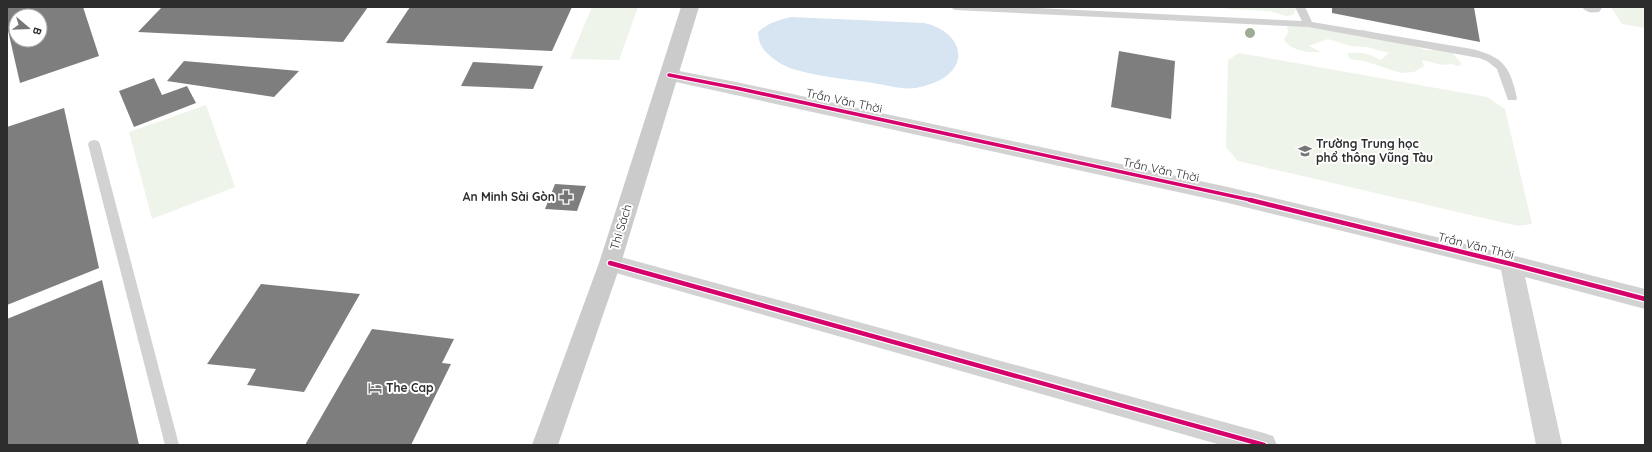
<svg xmlns="http://www.w3.org/2000/svg" width="1652" height="452" font-family="Quicksand,sans-serif">
  <style>
    .green { fill: #eff4ea }
    .water { fill: #d6e5f1 }
    .building { fill: #7e7e7e; fill-rule: evenodd }
    .lines { fill: none; stroke-linecap: round; stroke-linejoin: round }
    .lane { fill: #d2d2d2; fill-rule: evenodd }
    .street { fill: #d2d2d2; fill-rule: evenodd }
    .secondary { fill: #cbcbcb; fill-rule: evenodd }
    .cycleway-far1-casing { stroke: #fff; stroke-width: 5.5 }
    .cycleway-casing { stroke: #fff; stroke-width: 7 }
    .cycleway-far1 { stroke: #d6006c; stroke-width: 3.5 }
    .cycleway { stroke: #d6006c; stroke-width: 4.5 }
    .tree { fill: #9dac93 }
    .labels { text-anchor: middle; stroke-width: 4; stroke-linejoin: round; paint-order: stroke }
    .street-label { font-size: 12px; fill: #2d2d2d; stroke: #fff }
    .poi-label { font-size: 12px; font-weight: bold; fill: #2d2d2d; stroke: #fff; text-anchor: start }
  </style>
  <rect width="100%" height="100%" fill="#fff"/>
  <g class="green">
    <path d="M592 7H638L619 60 570 59Z"/>
    <path d="M1222 7H1297L1293 15 1286 16 1270 11 1228 9Z"/>
    <path d="M1611 7H1645V28L1622 24Z"/>
    <path d="M1293 21 1352 33 1363 29 1426 50 1449 49 1462 64 1458 66 1452 64 1442 65 1422 60 1424 66 1414 72 1401 73 1364 61 1349 59 1348 53C1360 51 1370 54 1381 60L1389 53 1367 47 1351 46 1328 39 1309 46 1321 52C1308 53 1292 51 1284 40L1288 32 1287 27Z"/>
    <path d="M1239 53 1487 97 1505 109 1532 224 1518 226 1238 161 1226 147 1228 60Z"/>
    <path d="M206 105 235 187 152 219 129 132Z"/>
  </g>
  <path class="water" d="M791 17 924 23C962 31 973 68 933 83 928 85 921 87 916 88 902 90 886 85 873 83 847 79 819 77 793 69 787 67 779 63 774 59 764 52 758 44 758 32 768 23 778 20 791 17Z"/>
  <g class="building">
    <path d="M7 7H83L99 56 20 83 7 26ZM16 16H40V40H16Z"/>
    <path d="M162 7H368L343 42 138 32Z"/>
    <path d="M410 7H572L552 51 386 43Z"/>
    <path d="M1332 7H1474L1480 42 1332 13Z"/>
    <path d="M1119 51 1175 61 1171 119 1111 107Z"/>
    <path d="M184 61 299 71 274 97 167 81Z"/>
    <path d="M473 62 543 66 533 89 461 86Z"/>
    <path d="M154 78 162 95 187 86 196 103 134 127 119 91Z"/>
    <path d="M64 108 99 268 7 305V127Z"/>
    <path d="M555 184 586 186 577 211 545 209Z"/>
    <path d="M102 280 139 445H7V319Z"/>
    <path d="M261 284 360 294 304 392 247 385 256 369 207 364Z"/>
    <path d="M372 329 454 339 442 363 451 364 411 445H305Z"/>
  </g>
  <g class="lines">
    <g class="lane">
      <path d="M950 7H1014L1302 21 1295 7H1305L1312 22 1472 49C1504 57 1510 67 1517 98L1516 100H1508L1497 69 1487 61 1479 58 1308 27 955 10Z"/>
      <path d="M94 140 98 141 100 144 179 445H165L88 144 90 141Z"/>
    </g>
    <g class="street">
      <path d="M1582 7H1601L1602 8 1599 12C1592 13 1587 13 1582 7Z"/>
      <path d="M669 69 736 82 1228 187 1511 255 1645 289V309L1525 277 1562 445H1536L1501 270 1228 203 662 79 660 75 662 71Z"/>
      <path d="M610 254 1264 433 1273 436 1277 445H1221L602 269 599 263 602 257Z"/>
    </g>
    <path class="secondary" d="M681 7H699L621 263 558 445H532L599 263Z"/>
    <g class="cycleway-far1-casing">
      <path id="cycleway-far1" d="M669 75 736 88 1255 201"/>
    </g>
    <g class="cycleway-casing">
      <g id="cycleway">
        <path d="M1250 200 1511 264 1645 299"/>
        <path d="M610 263 1264 445"/>
      </g>
    </g>
    <use href="#cycleway-far1" class="cycleway-far1"/>
    <use href="#cycleway" class="cycleway"/>
  </g>
  <circle class="tree" cx="1250" cy="33" r="5"/>
  <defs>
    <g id="school-bare" transform="scale(1.08)"><path d="M0-5L7-2L0 1L-7-2ZM-4 1L0 2.5L4 1V4Q0 6-4 4Z" fill="#767676" stroke="#fff" stroke-width="2.5" paint-order="stroke"/></g>
    <g id="pharmacy-bare" transform="scale(1.08)"><path d="M-2-6h4v4h4v4h-4v4h-4v-4h-4v-4h4Z" fill="#767676" stroke="#fff" stroke-width="2.5" paint-order="stroke"/></g>
    <g id="hotel-bare" transform="scale(1.08)"><path d="M-6-4.5h1.5V1H6V5H4.5V3h-9V5H-6ZM-4 0a1.8 1.8 0 1 1 3.6 0ZM.5 0V-2.5h3Q6-2.5 6 0Z" fill="#767676" stroke="#fff" stroke-width="2.5" paint-order="stroke"/></g>
  </defs>
  <g fill-rule="evenodd">
    <use href="#school-bare" x="1305" y="151"/>
    <use href="#pharmacy-bare" x="566" y="197"/>
    <use href="#hotel-bare" x="375" y="388"/>
  </g>
  <g class="labels">
    <g class="street-label">
      <text transform="translate(844 101) rotate(12)" y="4">Trần Văn Thời</text>
      <text transform="translate(1161 170) rotate(12)" y="4">Trần Văn Thời</text>
      <text transform="translate(621 227) rotate(-73)" y="4">Thi Sách</text>
      <text transform="translate(1476 246) rotate(14)" y="4">Trần Văn Thời</text>
    </g>
    <g class="poi-label">
      <text x="1316" y="148">Trường Trung học<tspan x="1316" dy="14">phổ thông Vũng Tàu</tspan></text>
      <text x="555" y="201" text-anchor="end">An Minh Sài Gòn</text>
      <text x="386" y="392">The Cap</text>
    </g>
  </g>
  <rect width="1652" height="452" fill="none" stroke="#2d2d2d" stroke-width="16"/>
  <g transform="translate(28 28) rotate(109)"><circle r="19" fill="#ffffff" stroke="#ababab"/>
  <path d="M0-3L7 15L0 10L-7 15Z" fill="#767676"/>
  <text y="-6" font-size="11" font-weight="bold" text-anchor="middle" fill="#2d2d2d">B</text>
  </g>
</svg>
